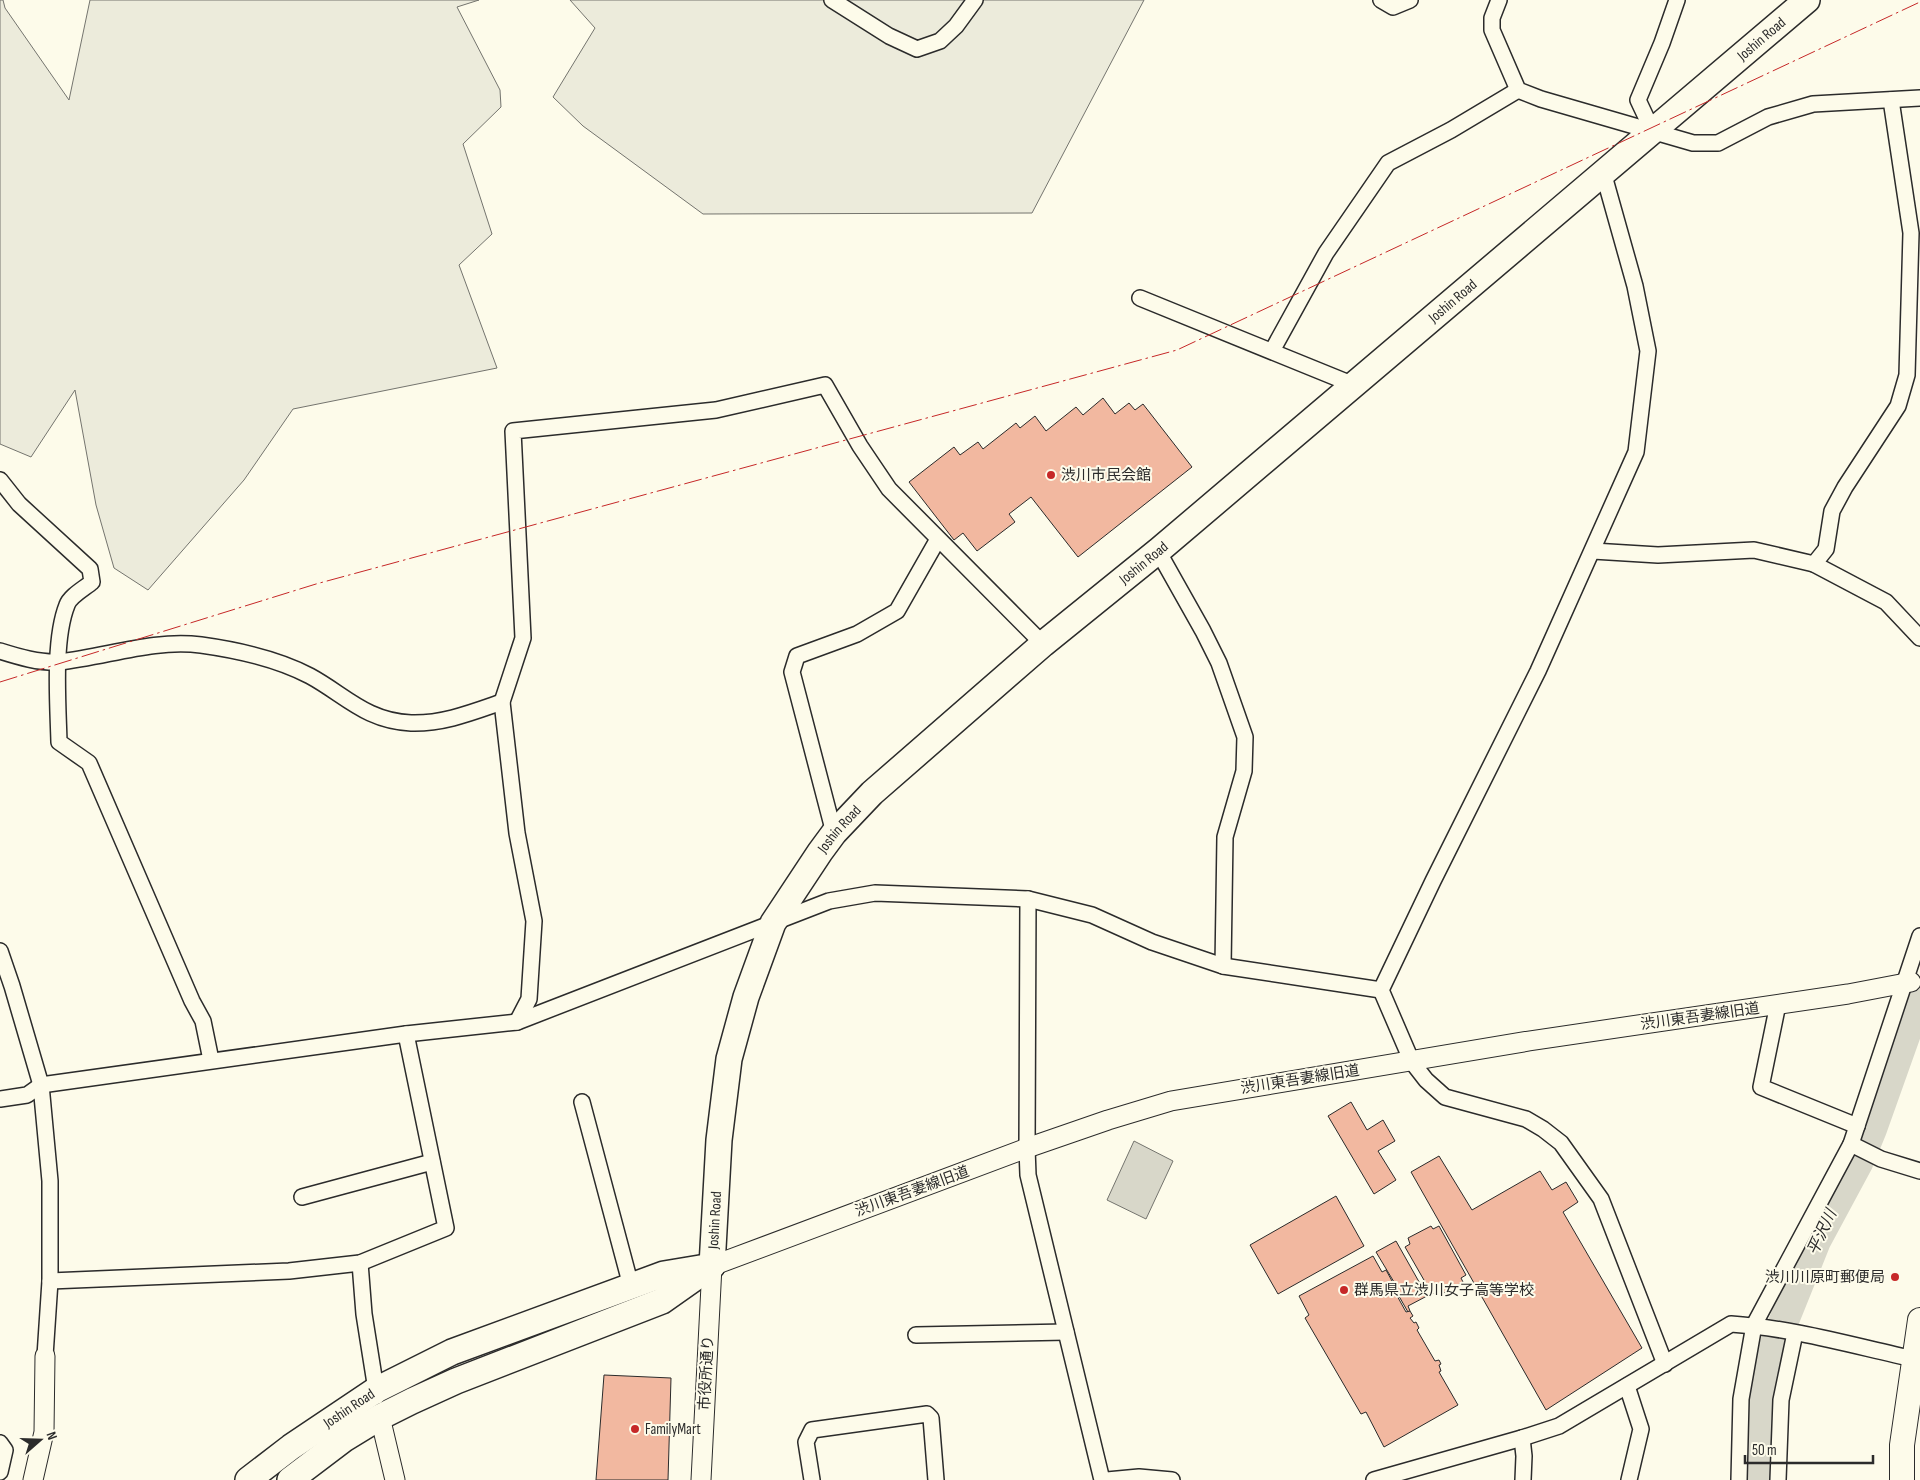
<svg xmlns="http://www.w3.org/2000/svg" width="1920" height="1480" font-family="'Sofia Sans Condensed','Noto Sans JP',sans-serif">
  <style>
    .green { fill: #ecebdb; stroke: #74746e }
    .water { fill: #d8d7c9; stroke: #74746e }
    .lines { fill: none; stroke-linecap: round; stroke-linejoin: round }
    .river { stroke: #d8d7c9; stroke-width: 30 }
    .building { fill: #f2b8a0; stroke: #2b2b2b }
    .minor-casing { stroke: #2b2b2b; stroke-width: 18 }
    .tertiary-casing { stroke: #2b2b2b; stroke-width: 21 }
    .primary-casing { stroke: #2b2b2b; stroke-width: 26 }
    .trunk-casing { stroke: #2b2b2b; stroke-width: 28 }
    .minor { stroke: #fdfbea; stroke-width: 15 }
    .tertiary { stroke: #fdfbea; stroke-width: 19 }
    .primary { stroke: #fdfbea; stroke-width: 24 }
    .trunk { stroke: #fdfbea; stroke-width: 25 }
    .power { stroke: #c62828; stroke-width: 1; stroke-dasharray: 18 4 2.5 4; stroke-linecap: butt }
    .poi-dot { fill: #c62828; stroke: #fdfbea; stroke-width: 2 }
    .labels { text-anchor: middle; stroke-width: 4; stroke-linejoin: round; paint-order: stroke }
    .street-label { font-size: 15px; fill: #2b2b2b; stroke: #fdfbea }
    .poi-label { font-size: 15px; fill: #2b2b2b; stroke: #fdfbea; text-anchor: start }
    .water-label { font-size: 16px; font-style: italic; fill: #2b2b2b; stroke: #fdfbea }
  </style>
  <rect width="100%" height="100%" fill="#fdfbea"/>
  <g class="green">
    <path d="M0 0H3L5 8 69 100 90 0H479L457 7 500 90 501 107 463 144 492 234 459 265 497 368 293 409 244 480 148 590 114 568 96 505 75 390 31 457 0 444Z"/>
    <path d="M570 0H1144L1032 213 703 214 583 126 553 97 595 28Z"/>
  </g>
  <path class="water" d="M1134 1141 1173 1161 1146 1219 1107 1200Z"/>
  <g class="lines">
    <path class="river" d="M1756 1480 1769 1358 1816 1241 1858 1163 1872 1129 1920 994"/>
  </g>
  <g class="building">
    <path d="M1103 398 1115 414 1129 403 1135 410 1143 404 1192 467 1078 557 1031 497 1009 514 1015 522 977 551 963 533 954 540 909 482 954 447 960 455 978 442 983 449 1016 423 1020 428 1035 416 1046 431 1076 407 1083 415Z"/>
    <path d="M1351 1102 1367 1130 1383 1120 1395 1141 1378 1151 1396 1180 1374 1194 1328 1116Z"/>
    <path d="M1439 1156 1472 1210 1540 1171 1552 1190 1566 1182 1578 1202 1563 1212 1642 1348 1546 1410 1411 1172Z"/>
    <path d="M1336 1196 1364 1246 1278 1294 1250 1245Z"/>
    <path d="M1431 1226 1433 1229 1439 1226 1466 1275 1461 1278 1463 1282 1442 1294 1440 1290 1432 1294 1405 1247 1410 1244 1408 1238Z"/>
    <path d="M1396 1241 1427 1296 1408 1306 1410 1311 1408 1312 1392 1284 1394 1282 1376 1252Z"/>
    <path d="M1373 1256 1382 1272 1386 1270 1392 1281 1390 1283 1406 1312 1410 1311 1413 1316 1410 1318 1414 1323 1416 1322 1419 1328 1417 1330 1435 1361 1439 1360 1441 1364 1439 1365 1441 1371 1439 1372 1458 1405 1384 1447 1366 1412 1361 1414 1305 1318 1309 1315 1299 1296Z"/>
    <path d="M604 1375 671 1378 668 1480H596Z"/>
  </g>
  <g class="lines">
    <g class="minor-casing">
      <g id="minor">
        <path d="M832 0 889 36 917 49 940 41 956 26 975 0"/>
        <path d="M1381 0 1393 7 1410 0"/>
        <path d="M1499 0 1492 18V30L1518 90 1541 99 1693 143H1718L1768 117 1813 104 1920 98"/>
        <path d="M1653 132 1638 100 1662 43 1677 0"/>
        <path d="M1603 172 1635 286 1648 351 1636 452 1538 671 1433 881 1381 990 1412 1062 1426 1080 1445 1097 1526 1119 1543 1129 1561 1143 1601 1199 1665 1364"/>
        <path d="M1140 298 1354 385"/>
        <path d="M1272 351 1326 253 1388 163 1451 130 1518 90"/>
        <path d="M0 480 19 504 90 569 92 582C85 588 70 596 67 605 53 640 58 704 59 742L89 763 192 1001 203 1021 211 1060"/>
        <path d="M1158 551 1203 631 1219 663 1245 737 1244 771 1225 837 1223 966"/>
        <path d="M1593 551 1658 555 1754 550 1814 564 1826 549 1832 511 1845 487 1898 406 1907 375 1911 233 1891 100"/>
        <path d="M1814 564 1886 602 1920 638"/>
        <path d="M0 651C19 657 39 663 59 662 107 657 152 639 201 645 237 650 278 659 310 676 345 695 366 721 411 723 443 724 473 712 502 702"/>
        <path d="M834 833 792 672 797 656 857 634 897 611 938 539"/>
        <path d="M1028 899 1027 1148 1028 1175 1102 1480"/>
        <path d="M0 951 12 986 41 1085 50 1181V1281L45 1356"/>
        <path d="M1778 1004 1761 1087 1857 1126"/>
        <path d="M517 1022 529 999 534 921 517 833 502 702 523 638 513 431 716 410 825 385 860 446 889 489 1043 644"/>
        <path d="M0 1099 27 1095 41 1085 406 1034 517 1022 829 901 875 893 1028 899 1092 915 1152 942 1223 966 1381 990"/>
        <path d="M582 1102 631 1286"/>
        <path d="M1851 1144 1881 1159 1920 1171"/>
        <path d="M302 1197 432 1162"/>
        <path d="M360 1263 364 1314 377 1396"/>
        <path d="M50 1281 289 1271 360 1263 446 1228 406 1034"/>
        <path d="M916 1335 1066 1332"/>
        <path d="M1627 1386 1641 1429 1629 1480"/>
        <path d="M1522 1438 1524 1456 1523 1480"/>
        <path d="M0 1443 5 1450 0 1472"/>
        <path d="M812 1480 806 1442 812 1430 927 1414 931 1418 936 1480"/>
        <path d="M1107 1480 1139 1477 1172 1480"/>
        <path d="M1374 1480 1522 1438 1559 1426 1731 1324C1793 1328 1854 1346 1914 1359"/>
        <path d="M1739 1480 1741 1399 1754 1325 1851 1144 1920 936"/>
        <path d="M1778 1480 1781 1400 1795 1333"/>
      </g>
    </g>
    <g class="tertiary-casing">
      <g id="tertiary">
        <path d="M380 1417 395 1480"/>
        <path d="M33 1480 44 1432 45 1356"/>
        <path d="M701 1480 712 1266 1027 1148 1108 1120 1171 1101 1529 1041 1848 994 1911 982"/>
      </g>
    </g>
    <g class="primary-casing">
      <path id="primary" d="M1902 1480V1445L1920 1320"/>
    </g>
    <g class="trunk-casing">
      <g id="trunk">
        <path id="s1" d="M712 1266 719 1140 729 1059 746 997 773 923 820 852 834 833 872 793 1043 644 1158 551 1807 0"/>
        <path id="s2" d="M248 1480 291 1447 376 1390 452 1352 664 1274 712 1266"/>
        <path d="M290 1480 344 1439 380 1417 412 1401 456 1381 662 1301 706 1270"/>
      </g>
    </g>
    <use href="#minor" class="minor"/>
    <use href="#tertiary" class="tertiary"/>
    <use href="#primary" class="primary"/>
    <use href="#trunk" class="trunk"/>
    <path class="power" d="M0 682 316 584 1177 350 1920 2"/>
  </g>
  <g class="poi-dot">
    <circle cx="1051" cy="475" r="5"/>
    <circle cx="1895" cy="1277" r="5"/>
    <circle cx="1344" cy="1290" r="5"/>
    <circle cx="635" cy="1429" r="5"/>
  </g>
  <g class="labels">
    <g class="street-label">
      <text dy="5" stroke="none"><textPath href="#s1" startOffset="1681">Joshin Road</textPath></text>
      <text dy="5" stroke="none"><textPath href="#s1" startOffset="1276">Joshin Road</textPath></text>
      <text dy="5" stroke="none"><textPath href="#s1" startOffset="871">Joshin Road</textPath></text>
      <text dy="5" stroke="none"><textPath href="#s1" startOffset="466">Joshin Road</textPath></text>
      <text transform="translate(1700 1016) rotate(-8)" y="5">渋川東吾妻線旧道</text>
      <text transform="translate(1300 1079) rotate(-9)" y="5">渋川東吾妻線旧道</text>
      <text transform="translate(912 1191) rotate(-20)" y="5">渋川東吾妻線旧道</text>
      <text dy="5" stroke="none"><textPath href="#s1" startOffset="46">Joshin Road</textPath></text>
      <text transform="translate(706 1373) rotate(-87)" y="5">市役所通り</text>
      <text dy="5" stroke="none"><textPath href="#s2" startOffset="124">Joshin Road</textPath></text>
    </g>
    <g class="poi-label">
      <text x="1061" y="480">渋川市民会館</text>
      <text x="1885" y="1282" text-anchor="end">渋川川原町郵便局</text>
      <text x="1354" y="1295">群馬県立渋川女子高等学校</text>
      <text x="645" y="1434">FamilyMart</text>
    </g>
    <g class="water-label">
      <text transform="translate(1821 1232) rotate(-65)" y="6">平沢川</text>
    </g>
  </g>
  <g transform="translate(40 1440) rotate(70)" stroke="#fdfbea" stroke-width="4" paint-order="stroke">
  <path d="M0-4L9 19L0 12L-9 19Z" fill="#2b2b2b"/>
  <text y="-8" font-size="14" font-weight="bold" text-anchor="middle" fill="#2b2b2b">N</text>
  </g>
  <path d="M1745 1455v8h128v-8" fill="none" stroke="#2b2b2b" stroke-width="2.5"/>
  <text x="1752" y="1455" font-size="15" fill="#2b2b2b" stroke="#fdfbea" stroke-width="4" paint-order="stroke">50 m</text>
</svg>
